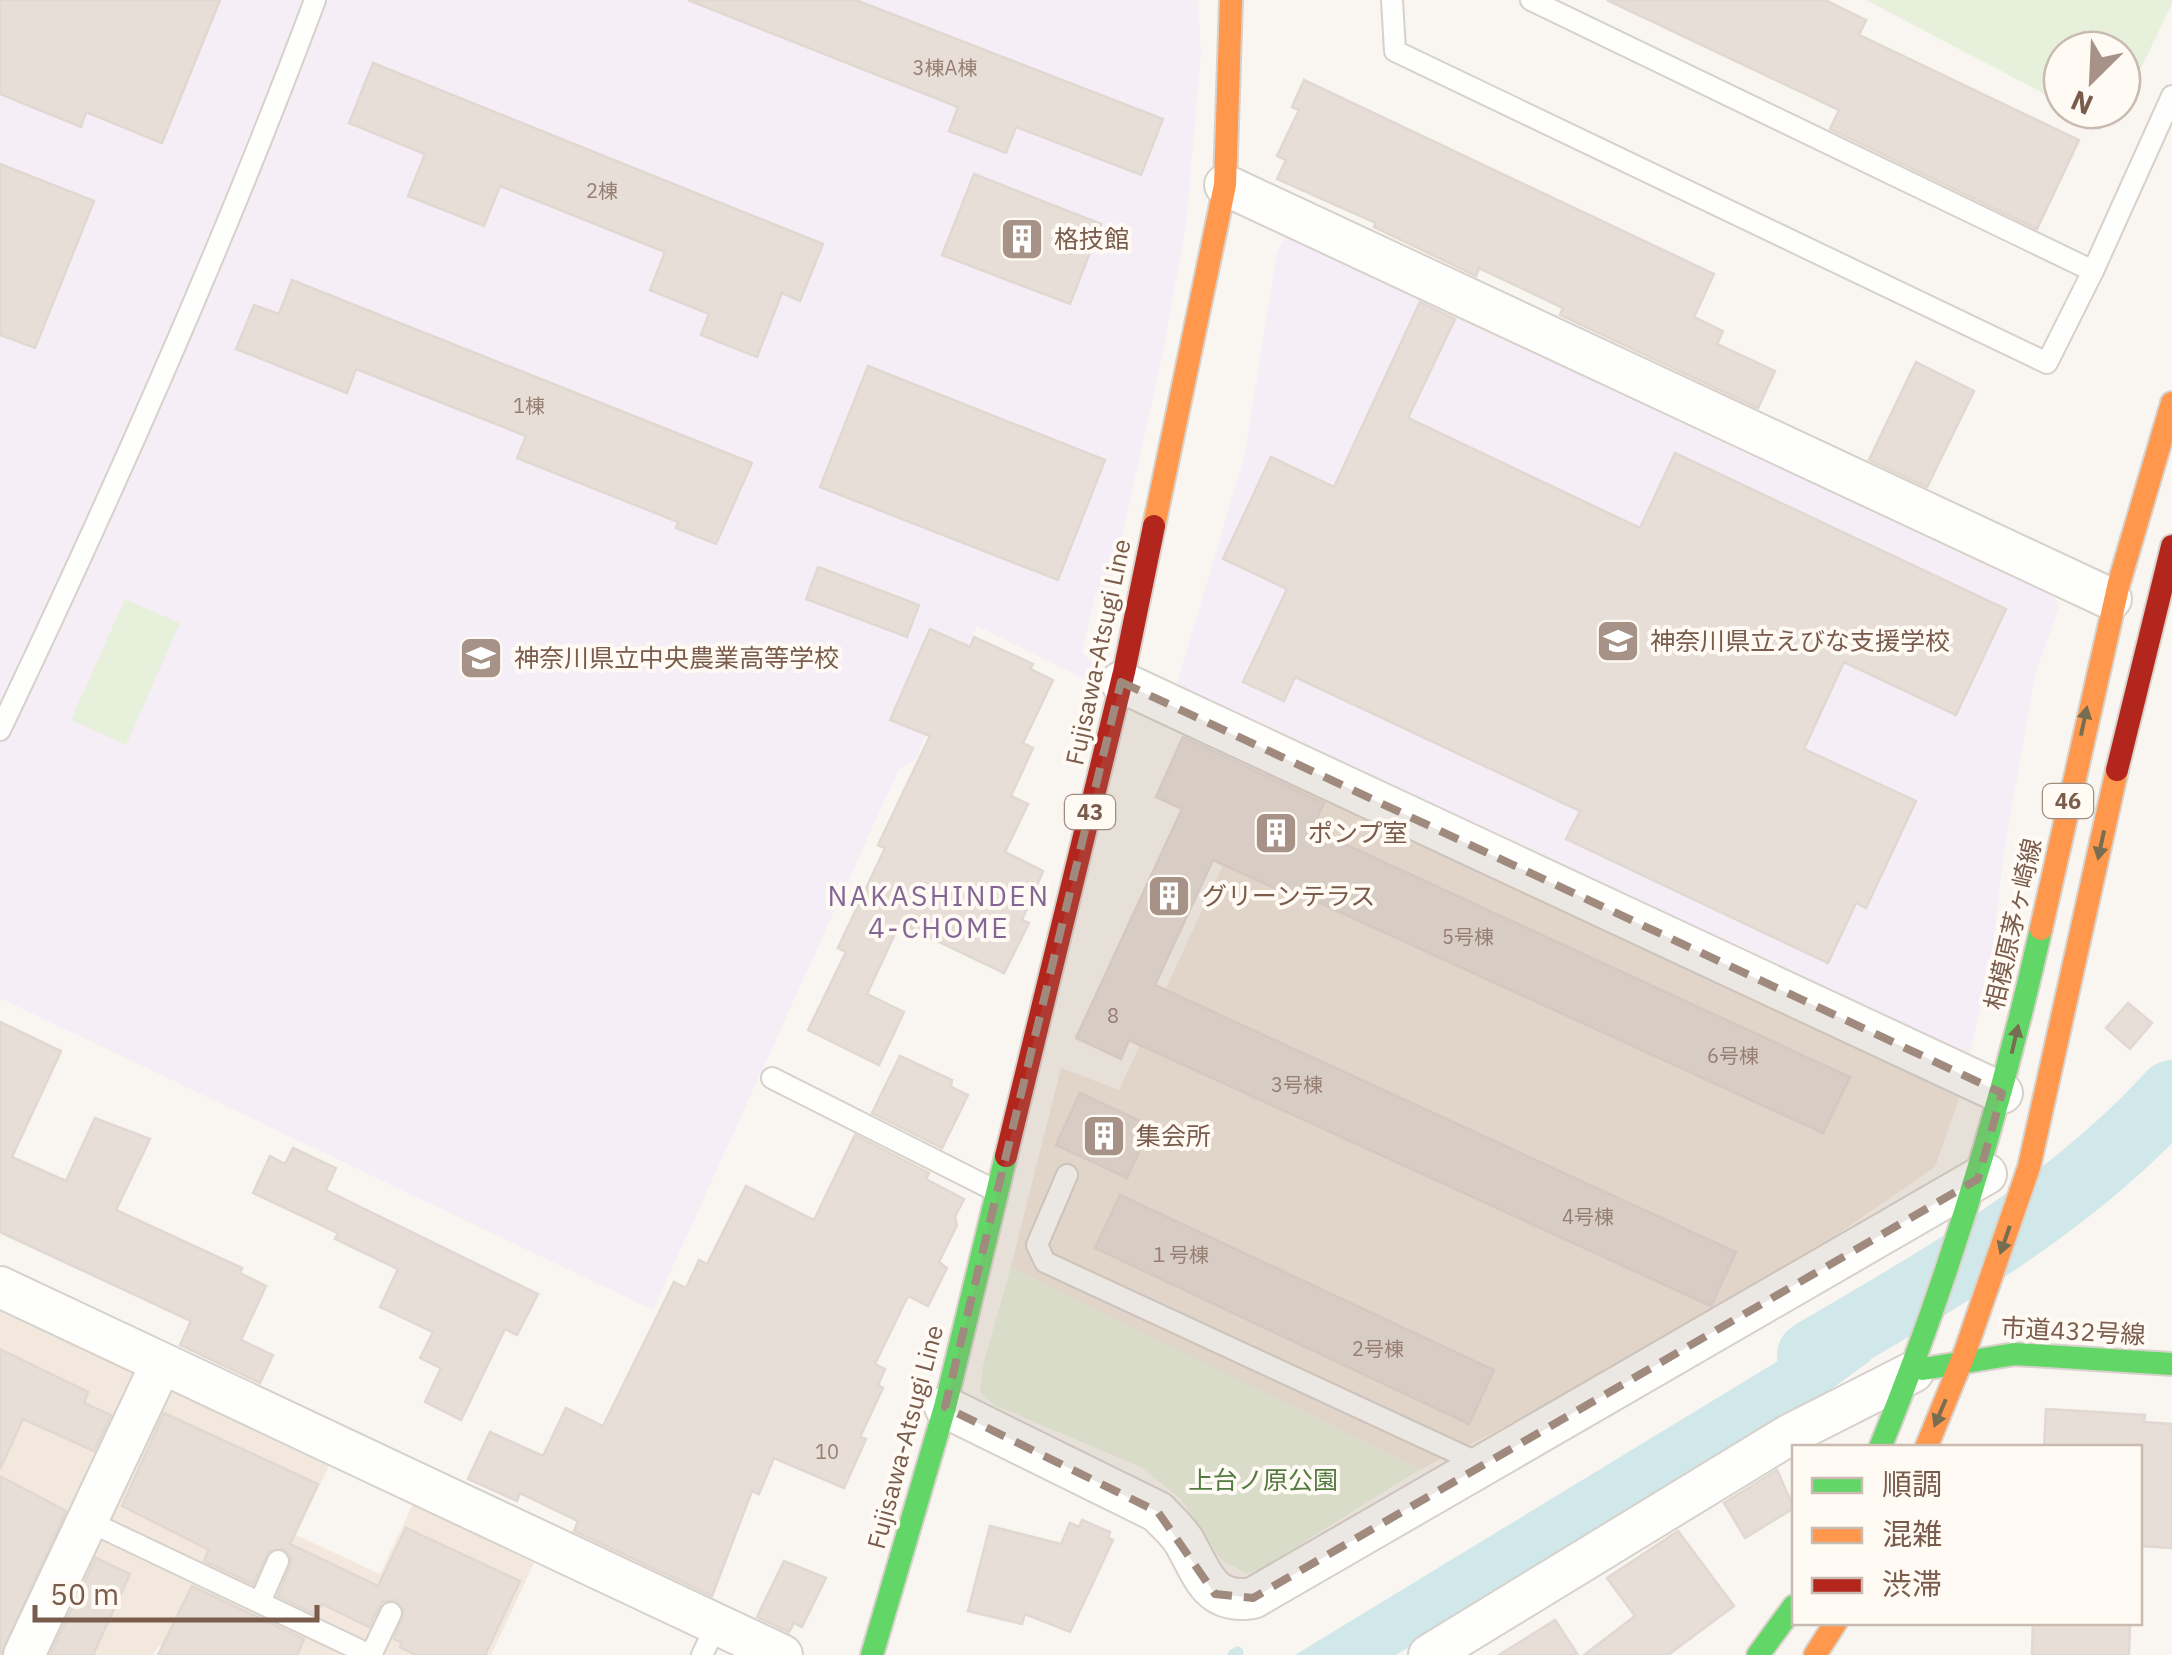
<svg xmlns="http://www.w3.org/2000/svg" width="2172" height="1655" font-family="'IBM Plex Sans','Noto Sans JP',sans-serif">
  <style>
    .residential { fill: #f2e8de }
    .education { fill: #f6eef6 }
    .green { fill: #e7f0db }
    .water { fill: #d0e8ea }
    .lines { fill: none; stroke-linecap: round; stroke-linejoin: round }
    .stream { stroke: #d0e8ea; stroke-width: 11 }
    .river { stroke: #d0e8ea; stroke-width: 68 }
    .building { fill: #e6ded7; stroke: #e2d8d2; stroke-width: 2.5 }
    .lane-casing { stroke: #d7d1cb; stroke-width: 24 }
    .street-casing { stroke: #d7d1cb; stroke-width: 44 }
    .fast-casing { stroke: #d9d2cb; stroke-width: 26 }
    .slow-casing { stroke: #d9d2cb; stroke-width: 26 }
    .jam-casing { stroke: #d9d2cb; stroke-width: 26 }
    .lane { stroke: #fefefd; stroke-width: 20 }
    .street { stroke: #fefefd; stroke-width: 40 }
    .fast { stroke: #63d668; stroke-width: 22 }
    .slow { stroke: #ff974d; stroke-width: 22 }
    .jam { stroke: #b3261e; stroke-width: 22 }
    .oneway { fill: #776e51 }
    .marked { fill: #9f8a7d; fill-opacity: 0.2; stroke: #9f8a7d; stroke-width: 8; stroke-dasharray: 20 12; stroke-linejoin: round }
    .labels { text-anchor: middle; stroke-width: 8; stroke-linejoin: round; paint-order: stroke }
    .number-label { font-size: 20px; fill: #977e72 }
    .shield { fill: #fffaf3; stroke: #a28b7f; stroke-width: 2.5 }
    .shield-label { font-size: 22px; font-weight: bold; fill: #7a5c4d }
    .poi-label { font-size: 25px; fill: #7a5c4d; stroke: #fffaf3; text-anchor: start }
    .street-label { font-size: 25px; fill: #7a5c4d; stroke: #fffaf3 }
    .park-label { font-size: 25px; fill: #537a41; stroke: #fffaf3 }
    .neighbourhood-label { font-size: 28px; letter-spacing: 2.5px; fill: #846695; stroke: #fffaf3 }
  </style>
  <rect width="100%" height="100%" fill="#f9f5f0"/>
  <g class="residential">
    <path d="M1268 767 1961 1093 1935 1167 1705 1326 1419 1470 1011 1267 1061 1068 1119 1090Z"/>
    <path d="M0 1311 330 1464 296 1535 380 1574 413 1504 534 1563 491 1655H181L159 1645 153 1655H0Z"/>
  </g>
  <g class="education">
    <path d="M0 0H1198L1201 54 1186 225 1162 357 1109 594 1095 596 1082 653 1093 662 1087 680 977 626 914 761 899 769 653 1310 0 998Z"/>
    <path d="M1290 224 2048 583 2059 608 2035 674 2004 852 1990 969 1967 1064 1175 690 1244 458 1277 253Z"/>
  </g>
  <g class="green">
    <path d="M1866 0H2172V4L2122 107V50H2062V103Z"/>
    <path d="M125 599 180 623 126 745 71 720Z"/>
    <path d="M1011 1267 1419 1470 1259 1570 1247 1573 1221 1560 1181 1499 1141 1467 994 1405 980 1392 983 1365Z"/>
  </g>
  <g class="water">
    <path d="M2172 1067V1128L2075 1222 2055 1236 2075 1156Z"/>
    <path d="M1900 1280 1870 1361 1801 1411 1396 1655H1295L1847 1319Z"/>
  </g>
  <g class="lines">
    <path class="stream" d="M1233 1655 1238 1652"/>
    <path class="river" d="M1811 1355C1940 1279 2070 1206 2172 1094"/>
  </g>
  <g class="building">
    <path d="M0 0H220L162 143 86 112 81 127 0 94Z"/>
    <path d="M688 0H856L1163 119 1141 175 1016 127 1006 153 949 131 958 107Z"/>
    <path d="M1607 0H1825L1866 20 1859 35 2079 140 2037 229 1830 129 1839 110Z"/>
    <path d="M373 63 823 244 800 301 782 293 757 357 701 335 709 314 650 290 665 252 500 186 484 226 408 196 425 154 349 123Z"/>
    <path d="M1304 80 1714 274 1694 317 1723 331 1717 344 1775 371 1758 408 1560 315 1563 308 1479 268 1476 276 1374 227 1376 223 1277 179 1286 160 1277 156 1299 110 1292 107Z"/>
    <path d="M0 164 94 201 35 348 0 335Z"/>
    <path d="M974 174 1101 224 1070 304 942 255Z"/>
    <path d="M292 280 752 463 716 544 676 528 678 522 517 458 526 436 356 369 347 393 236 349 254 305 279 314Z"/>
    <path d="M1420 302 1455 319 1408 418 1640 528 1675 453 2006 609 1956 715 1844 662 1804 749 1916 801 1866 908 1856 903 1828 963 1566 839 1580 811 1295 677 1284 701 1243 682 1287 589 1223 559 1271 457 1334 487Z"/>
    <path d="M1916 362 1974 391 1927 487 1869 460Z"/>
    <path d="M868 366 1105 460 1058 580 820 487Z"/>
    <path d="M818 567 919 605 907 637 806 599Z"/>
    <path d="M930 629 970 647 974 637 1033 664 1030 669 1053 680 1023 743 1033 748 1011 796 1028 804 1005 852 1043 871 1022 920 1029 923 1004 973 900 923 867 994 904 1012 879 1065 808 1030 846 952 838 948 885 848 878 845 930 736 890 720Z"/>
    <path d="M1183 737 1324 803 1312 829 1850 1077 1823 1133 1285 887 1283 892 1213 860 1155 985 1736 1252 1711 1306 1129 1040 1121 1059 1076 1038 1182 809 1156 797Z"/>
    <path d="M2128 1003 2152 1023 2130 1049 2106 1028Z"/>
    <path d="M0 1022 61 1051 12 1157 66 1181 95 1118 150 1139 116 1210 242 1268 240 1273 266 1286 241 1340 273 1355 260 1383 180 1345 191 1321 0 1232Z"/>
    <path d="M900 1056 952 1080 951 1087 968 1095 942 1148 872 1113Z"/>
    <path d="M1080 1093 1151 1126 1127 1178 1056 1145Z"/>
    <path d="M855 1135 929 1173 926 1179 964 1199 955 1217 957 1225 939 1262 947 1268 928 1306 908 1296 875 1364 885 1369 878 1385 883 1388 860 1437 866 1439 844 1488 774 1458 759 1494 752 1491 712 1596 574 1531 578 1521 520 1493 517 1501 468 1479 490 1432 543 1456 566 1408 603 1426 674 1282 686 1288 699 1260 707 1264 746 1186 814 1220Z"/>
    <path d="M293 1148 336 1168 326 1190 538 1294 517 1335 505 1329 461 1420 425 1402 441 1368 420 1358 433 1332 380 1307 398 1269 335 1239 338 1233 253 1193 270 1156 285 1164Z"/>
    <path d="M1120 1195 1494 1370 1469 1424 1095 1248Z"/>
    <path d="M0 1349 88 1392 84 1403 111 1415 94 1451 23 1419 0 1469Z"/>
    <path d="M2046 1409 2145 1415 2144 1422 2172 1424V1548L2140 1546V1448H2044Z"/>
    <path d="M164 1413 318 1484 290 1544 378 1586 406 1528 520 1581 485 1655H416L400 1647 402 1643 394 1639 404 1611 396 1600 382 1602 369 1627 322 1604 315 1614 278 1596 292 1560 284 1549 269 1551 253 1584 204 1561 209 1550 122 1506Z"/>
    <path d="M1777 1470 1794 1508 1745 1538 1724 1503Z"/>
    <path d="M0 1476 66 1511 1 1655H0Z"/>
    <path d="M1082 1520 1110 1532 1108 1538 1113 1540 1070 1632 1025 1614 1022 1624 968 1611 990 1526 1061 1544 1070 1523 1079 1527Z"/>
    <path d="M1678 1531 1734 1606 1668 1655H1584L1635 1616 1607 1578Z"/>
    <path d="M96 1558 130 1574 93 1655H50Z"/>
    <path d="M784 1561 826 1578 802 1627 794 1623 789 1632 757 1617Z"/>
    <path d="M192 1586 304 1639 297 1655H158Z"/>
    <path d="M1555 1620 1578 1655H1499Z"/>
    <path d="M2033 1622H2130L2129 1655H2032Z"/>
  </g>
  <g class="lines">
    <g class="lane-casing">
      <g id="lane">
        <path d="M1392 0 1395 51 2047 363 2093 271 1531 0"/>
        <path d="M2093 271 2172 96"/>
        <path d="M0 730C114 491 222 249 315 0"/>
        <path d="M772 1078 996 1191"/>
        <path d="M1067 1175 1037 1245 1045 1262 1483 1465"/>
        <path d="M88 1521 370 1655"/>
        <path d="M260 1602 278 1561"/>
        <path d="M371 1655 391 1613"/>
        <path d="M702 1655 717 1624"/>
      </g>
    </g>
    <g class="street-casing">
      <g id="street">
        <path d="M1225 185 2111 599"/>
        <path d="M1121 682 2002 1093"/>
        <path d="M0 1287 782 1655"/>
        <path d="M945 1407 1158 1512C1167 1522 1179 1532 1185 1543 1203 1575 1210 1605 1253 1598L1986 1174"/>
        <path d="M24 1655 161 1364"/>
        <path d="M1429 1655 1789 1435 1913 1372"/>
      </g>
    </g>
    <g class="fast-casing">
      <g id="fast">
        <path d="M1923 1369 2015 1354 2172 1364"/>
        <path d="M1880 1448C1949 1279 2001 1107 2041 929"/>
        <path d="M872 1655 945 1407 1006 1156"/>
        <path d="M1758 1655 1794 1606"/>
      </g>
    </g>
    <g class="slow-casing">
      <g id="slow">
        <path d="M1154 526 1225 185 1231 0"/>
        <path d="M2041 929 2119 583 2172 403"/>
        <path d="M1926 1448 1964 1355 2029 1167 2117 770"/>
        <path d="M1815 1655 1836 1622"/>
      </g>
    </g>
    <g class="jam-casing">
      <g id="jam">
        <path d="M2117 770 2172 546"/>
        <path d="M1006 1156 1124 672 1154 526"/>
      </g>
    </g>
    <use href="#lane" class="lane"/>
    <use href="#street" class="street"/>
    <use href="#fast" class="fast"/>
    <use href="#slow" class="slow"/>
    <use href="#jam" class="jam"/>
  </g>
  <defs><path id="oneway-solid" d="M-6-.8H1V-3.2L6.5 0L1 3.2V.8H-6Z" transform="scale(2.5)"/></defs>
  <g class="oneway">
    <use href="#oneway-solid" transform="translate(2084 721) rotate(-78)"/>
    <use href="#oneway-solid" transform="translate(2101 845) rotate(102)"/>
    <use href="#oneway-solid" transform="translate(2015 1039) rotate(-77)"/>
    <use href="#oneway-solid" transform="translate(2005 1240) rotate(109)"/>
    <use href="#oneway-solid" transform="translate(1940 1413) rotate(113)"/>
  </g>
  <path class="marked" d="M1121 682 2002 1093 1978 1179 1253 1598 1215 1594 1158 1512 945 1407Z"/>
  <defs>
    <g id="building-square" transform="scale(2.25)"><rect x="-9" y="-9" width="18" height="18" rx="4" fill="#a69286" stroke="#fffaf3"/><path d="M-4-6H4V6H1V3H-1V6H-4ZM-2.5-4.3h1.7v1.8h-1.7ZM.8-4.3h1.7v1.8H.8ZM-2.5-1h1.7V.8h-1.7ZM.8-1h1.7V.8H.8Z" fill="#fff"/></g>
    <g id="school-square" transform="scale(2.25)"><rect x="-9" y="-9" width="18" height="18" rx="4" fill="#a69286" stroke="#fffaf3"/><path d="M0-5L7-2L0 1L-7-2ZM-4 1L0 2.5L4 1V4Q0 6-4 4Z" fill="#fff"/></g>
  </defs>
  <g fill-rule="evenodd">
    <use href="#building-square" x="1022" y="239"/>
    <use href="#school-square" x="1618" y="641"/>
    <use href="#school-square" x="481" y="658"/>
    <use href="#building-square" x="1276" y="833"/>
    <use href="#building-square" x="1169" y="896"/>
    <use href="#building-square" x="1104" y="1136"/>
  </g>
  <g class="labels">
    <g class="number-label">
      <text x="945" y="75">3棟A棟</text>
      <text x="602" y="198">2棟</text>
      <text x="529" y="413">1棟</text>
      <text x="1468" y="944">5号棟</text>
      <text x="1113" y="1023">8</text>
      <text x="1733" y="1063">6号棟</text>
      <text x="1297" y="1092">3号棟</text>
      <text x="1588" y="1224">4号棟</text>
      <text x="1179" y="1262">１号棟</text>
      <text x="1378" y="1356">2号棟</text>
      <text x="827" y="1459">10</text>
    </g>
    <g class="shield">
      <rect x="2043" y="784" width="50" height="34" rx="8"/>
      <rect x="1065" y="795" width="50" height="34" rx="8"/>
    </g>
    <g class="shield-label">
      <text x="2068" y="809">46</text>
      <text x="1090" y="820">43</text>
    </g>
    <g class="poi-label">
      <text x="1054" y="248">格技館</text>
      <text x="1650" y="650">神奈川県立えびな支援学校</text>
      <text x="514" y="667">神奈川県立中央農業高等学校</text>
      <text x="1308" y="842">ポンプ室</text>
      <text x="1202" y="905">グリーンテラス</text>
      <text x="1136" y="1145">集会所</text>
    </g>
    <g class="street-label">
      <text transform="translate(1098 652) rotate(-78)" y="9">Fujisawa-Atsugi Line</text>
      <text transform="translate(2013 924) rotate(-77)" y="9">相模原茅ヶ崎線</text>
      <text transform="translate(2073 1331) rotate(3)" y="9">市道432号線</text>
      <text transform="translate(905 1437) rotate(-75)" y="9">Fujisawa-Atsugi Line</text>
    </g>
    <g class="park-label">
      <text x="1263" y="1489">上台ノ原公園</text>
    </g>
    <g class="neighbourhood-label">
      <text x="939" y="906">NAKASHINDEN<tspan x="939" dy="32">4-CHOME</tspan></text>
    </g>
  </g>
  <rect x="1792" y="1445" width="350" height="180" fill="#fffaf3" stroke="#cabbb1" stroke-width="2.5"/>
  <rect x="1812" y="1478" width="50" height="15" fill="#63d668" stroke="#cabbb1" stroke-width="2.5"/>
  <text x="1882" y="1495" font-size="30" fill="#7a5c4d">順調</text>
  <rect x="1812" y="1528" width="50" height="15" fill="#ff974d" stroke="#cabbb1" stroke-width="2.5"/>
  <text x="1882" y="1545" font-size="30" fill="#7a5c4d">混雑</text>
  <rect x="1812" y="1578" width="50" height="15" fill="#b3261e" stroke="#cabbb1" stroke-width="2.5"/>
  <text x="1882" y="1595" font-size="30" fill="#7a5c4d">渋滞</text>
  <g transform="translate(2092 80) rotate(204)"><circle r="48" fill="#fffaf3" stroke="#cabbb1" stroke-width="2.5"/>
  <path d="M0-8L18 38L0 25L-18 38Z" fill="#a69286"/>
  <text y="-15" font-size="28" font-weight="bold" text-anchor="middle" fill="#7a5c4d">N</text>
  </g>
  <path d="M35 1605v15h282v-15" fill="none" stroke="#7a5c4d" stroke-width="5"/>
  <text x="50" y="1605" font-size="30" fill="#7a5c4d" stroke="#fffaf3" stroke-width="8" paint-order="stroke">50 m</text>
</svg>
